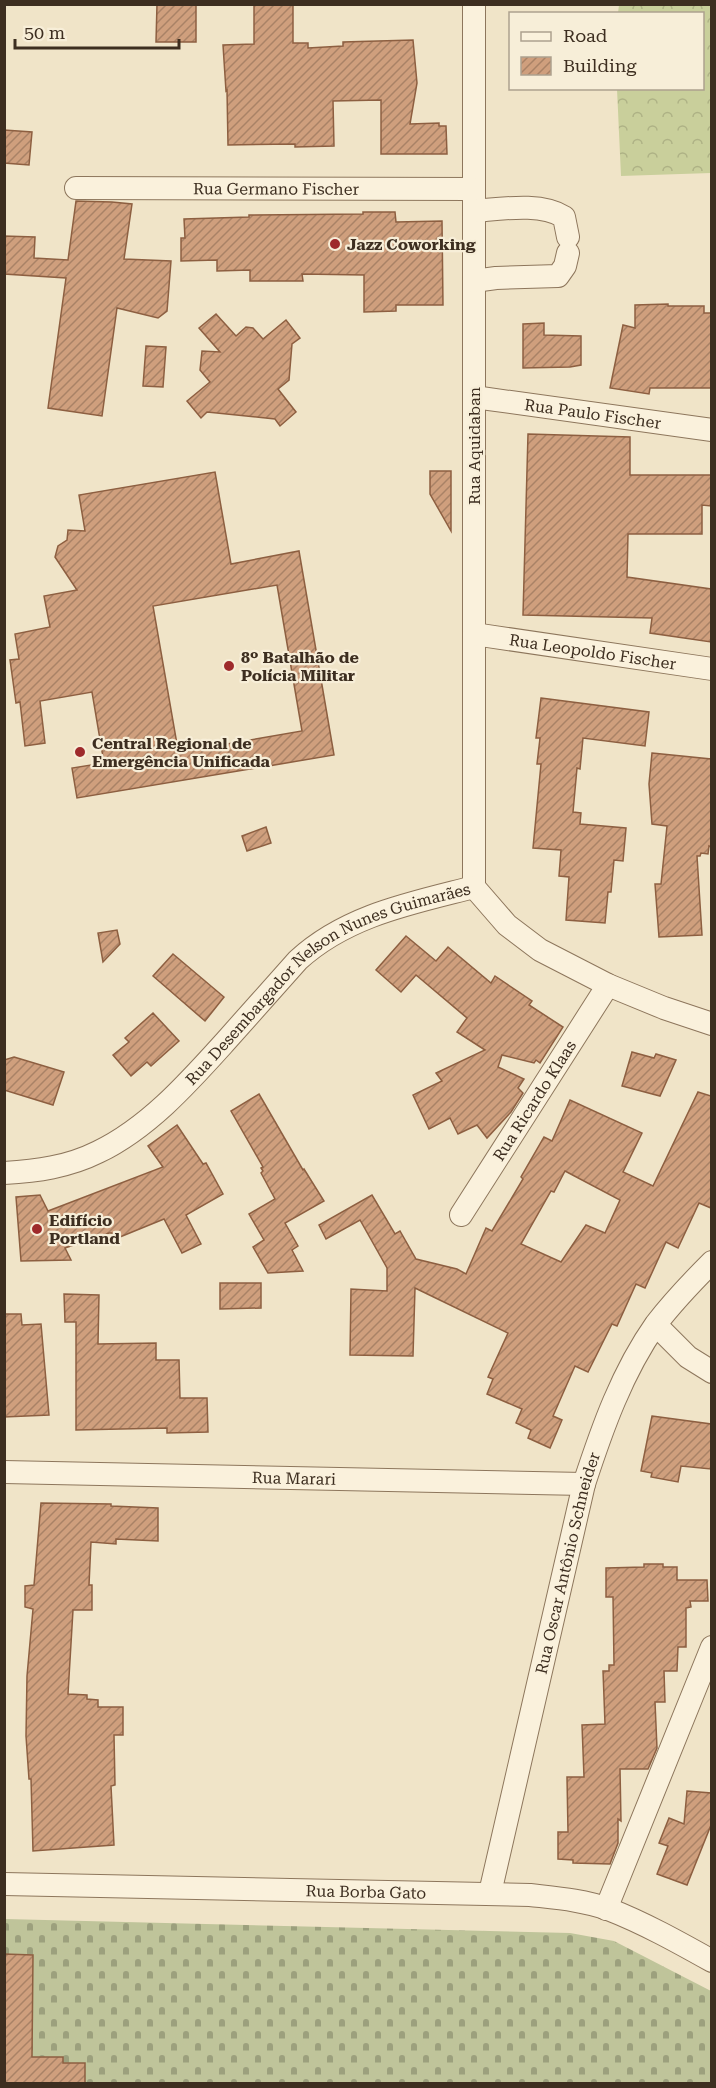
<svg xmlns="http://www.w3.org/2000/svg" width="716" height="2088" font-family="'Roboto Serif',serif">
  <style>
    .forest { fill: url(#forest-crowns) }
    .cemetery { fill: url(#cemetery-stones) }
    .building { fill: url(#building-hatch); stroke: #8d5f41; stroke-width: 1.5; fill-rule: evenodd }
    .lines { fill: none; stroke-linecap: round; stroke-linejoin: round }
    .minor-casing { stroke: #8d765c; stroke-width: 24 }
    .minor { stroke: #faf1dc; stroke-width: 22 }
    .poi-dot { fill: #9e2a2b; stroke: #f7eed8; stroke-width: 2 }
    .labels { text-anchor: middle; stroke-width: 4.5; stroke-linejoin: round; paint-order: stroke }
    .street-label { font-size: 16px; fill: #3d2e20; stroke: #f7eed8 }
    .poi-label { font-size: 16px; font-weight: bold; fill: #3d2e20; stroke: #f7eed8; text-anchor: start }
  </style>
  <defs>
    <pattern id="forest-crowns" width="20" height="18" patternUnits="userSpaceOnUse" patternTransform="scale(1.5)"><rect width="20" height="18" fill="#c9cf9b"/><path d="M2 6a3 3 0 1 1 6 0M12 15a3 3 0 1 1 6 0" fill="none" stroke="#aeb285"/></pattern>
    <pattern id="cemetery-stones" width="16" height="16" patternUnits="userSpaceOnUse" patternTransform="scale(1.5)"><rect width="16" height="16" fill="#bfc49a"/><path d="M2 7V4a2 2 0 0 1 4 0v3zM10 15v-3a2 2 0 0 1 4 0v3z" fill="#9ca07d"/></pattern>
    <pattern id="building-hatch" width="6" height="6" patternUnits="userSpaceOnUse" patternTransform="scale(1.5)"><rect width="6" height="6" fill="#cf9f7d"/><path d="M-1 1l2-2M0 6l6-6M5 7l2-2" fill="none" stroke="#a98266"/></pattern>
  </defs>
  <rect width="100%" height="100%" fill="#f0e4c8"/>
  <path class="forest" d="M619 5H711V173L621 176 617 89 702 88V14L618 13Z"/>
  <path class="cemetery" d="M5 1919 570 1933 614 1941 711 1991V2083L5 2084Z"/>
  <g class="building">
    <path d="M157 4H196V42H156Z"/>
    <path d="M254 4H293V43H308V48L343 46V42L413 40 417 83 410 124 439 123V126H446L447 154H381V100L333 101 334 146 295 147V144L228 145 227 90 226 91 223 45 254 44Z"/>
    <path d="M4 130 32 132 29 165 4 163Z"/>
    <path d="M76 201 112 202 132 204 124 259 171 261 167 311 158 318 117 308 102 416 48 408 66 278 4 274V236L35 237 34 258 68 260Z"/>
    <path d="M363 212H395L396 222 442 221 443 305H396V311L364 312V275L302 274 303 281H250V270L217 271V260L181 261V238H185L184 219 249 217V215L363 214Z"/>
    <path d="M668 304V306H704V313H711V388H650L649 394 610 388 623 325 635 328V305Z"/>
    <path d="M216 314 236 336 246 327 253 328 263 339 286 320 300 338 292 344 289 380 278 389 296 412 280 426 275 419 207 412 201 418 187 401 210 382 200 370 202 351 220 352 199 328Z"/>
    <path d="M544 323V335L581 336V365L570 367 523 368V324Z"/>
    <path d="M146 346 166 347 163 387 143 386Z"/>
    <path d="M528 434 630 437V475H711V506L702 505V534H628L627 577 711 589V642L650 633 652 618 523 615Z"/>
    <path d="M430 471H451V531L430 494Z"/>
    <path d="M215 472 231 564 299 551 334 755 77 798 72 768 104 763 92 692 40 701 45 743 25 746 20 702 16 703 10 660 19 659 15 634 50 627 44 596 77 590 55 557 58 546 67 540 68 530 85 531 79 495ZM277 585 302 731 186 751V749L178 750 153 606Z"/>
    <path d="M541 698 649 712 645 746 583 738 580 769 577 768 573 812 581 813 580 824 626 828 623 861 614 860 611 892H608L605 923 566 920 569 877 559 876 561 850 533 848 541 764H537L540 738H536Z"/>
    <path d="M652 753 711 759V847L709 846 708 854 701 853 700 856H697L702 935 659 937 655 884H661L667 826 652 824 649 784Z"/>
    <path d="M266 827 271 843 247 851 242 836Z"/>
    <path d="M117 930 120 944 103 962 98 933Z"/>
    <path d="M406 936 436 961 448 947 491 983 495 976 532 1001 529 1005 563 1027 540 1063 536 1060 534 1063 502 1055 498 1067 524 1079 518 1088 523 1093 511 1112 487 1138 477 1125 458 1134 450 1118 429 1129 413 1095 442 1081 436 1073 485 1050 457 1032 467 1018 416 975 401 992 376 970Z"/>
    <path d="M173 954 224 997 205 1021 153 976Z"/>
    <path d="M153 1013 179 1041 151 1066 147 1062 131 1076 113 1055 129 1042 125 1038Z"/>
    <path d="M632 1052 654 1058 656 1054 676 1060 660 1096 622 1086Z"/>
    <path d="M14 1057 64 1072 53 1105 4 1090V1060Z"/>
    <path d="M698 1092 711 1096V1208L699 1203 678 1248 666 1242 645 1288 636 1284 617 1326 612 1324 588 1372 575 1366 553 1416 562 1420 550 1448 528 1438 531 1430 516 1423 522 1409 487 1394 493 1379 488 1377 508 1333 415 1288 413 1356 350 1355 351 1289 387 1291V1268L360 1220 326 1239 319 1225 372 1195 395 1234 400 1231 416 1259 457 1269 466 1274 486 1228 492 1231 523 1179 521 1177 544 1137 552 1141 570 1100 642 1133 623 1172 653 1186ZM565 1171 620 1200 605 1233 586 1225 561 1262 521 1244 551 1191 554 1192Z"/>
    <path d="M259 1094 303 1170 304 1169 324 1201 285 1223 298 1246 292 1250 303 1271 268 1273 253 1247 264 1240 249 1214 275 1199 261 1173 263 1171 261 1168 263 1167 231 1111Z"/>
    <path d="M177 1125 203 1164 206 1163 223 1194 186 1215 201 1244 182 1253 164 1219 115 1239 112 1233H109L65 1248 71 1260 21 1261 16 1197 40 1195 48 1211 163 1167 148 1146Z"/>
    <path d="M220 1283H261V1308L220 1309Z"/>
    <path d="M64 1294 99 1295 98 1344 156 1343V1360H179L180 1398H207L208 1432 167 1433V1428L76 1430V1322H65Z"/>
    <path d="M4 1314H21L22 1325 41 1324 49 1415 4 1417Z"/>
    <path d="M652 1416 711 1424V1469L681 1466 678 1482 651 1477 652 1473 641 1471Z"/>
    <path d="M41 1503 111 1504V1506L158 1508V1541L116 1539V1544L91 1542 89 1585H92V1610H73L68 1694 87 1695V1699L98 1700V1707H123V1735H114L115 1785 111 1786 114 1845 33 1851 31 1779H29L26 1736 27 1676 33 1609 25 1607V1586L34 1585Z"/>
    <path d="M644 1564H663V1567H677V1580H707L708 1601H690L691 1607 686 1608V1647H678L677 1671H664L665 1702H655L657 1748 648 1769H620L621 1821 618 1819V1843L610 1864 573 1863V1860L558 1859V1832H568L567 1777H584L582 1725 605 1724 603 1671H609V1665H614L613 1597H606V1568L644 1567Z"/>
    <path d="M687 1791 711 1793V1825L687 1885 657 1874 668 1846 659 1843 669 1818 684 1824Z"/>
    <path d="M4 1954 33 1955 32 2057H63V2063H85V2084H4Z"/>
  </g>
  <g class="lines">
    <g class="minor-casing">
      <g id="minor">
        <path d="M474 4V887"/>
        <path id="s1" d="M76 188 474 189"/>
        <path d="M474 211C501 209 541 202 564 217L568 237"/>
        <path d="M474 281 496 278 558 276 565 266 568 253"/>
        <path id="s2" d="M474 397 712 430"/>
        <path id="s3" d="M474 634 712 669"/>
        <path d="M474 887 507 925 540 950 608 985 664 1008 712 1024"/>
        <path id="s4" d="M4 1173C37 1171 68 1167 98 1152 148 1128 188 1083 225 1042 249 1015 274 987 298 960 347 915 412 903 474 887"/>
        <path id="s5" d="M461 1215 608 985"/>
        <path d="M656 1325 688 1357 712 1372"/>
        <path id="s6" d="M4 1472 584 1484"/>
        <path id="s7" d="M4 1884 530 1895C556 1898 583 1900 608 1909 644 1923 678 1942 712 1961"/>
        <path id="s8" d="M490 1893 584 1484C602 1429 622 1372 656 1324 673 1302 692 1282 712 1262"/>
        <path d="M606 1909 712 1647"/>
      </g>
    </g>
    <use href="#minor" class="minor"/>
  </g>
  <g class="poi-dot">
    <circle cx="335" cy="244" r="6"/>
    <circle cx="229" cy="666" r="6"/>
    <circle cx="80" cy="752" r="6"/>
    <circle cx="37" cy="1229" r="6"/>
  </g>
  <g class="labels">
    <g class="street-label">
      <text dy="6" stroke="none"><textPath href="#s1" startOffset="200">Rua Germano Fischer</textPath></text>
      <text dy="6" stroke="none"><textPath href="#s2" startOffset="120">Rua Paulo Fischer</textPath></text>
      <text transform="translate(474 446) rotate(-90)" y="6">Rua Aquidaban</text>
      <text dy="6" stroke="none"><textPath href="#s3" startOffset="120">Rua Leopoldo Fischer</textPath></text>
      <text dy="6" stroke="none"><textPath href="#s4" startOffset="388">Rua Desembargador Nelson Nunes Guimarães</textPath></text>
      <text dy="6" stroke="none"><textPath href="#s5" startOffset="136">Rua Ricardo Klaas</textPath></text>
      <text dy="6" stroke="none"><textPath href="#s6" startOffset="290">Rua Marari</textPath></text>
      <text dy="6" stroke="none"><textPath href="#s8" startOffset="339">Rua Oscar Antônio Schneider</textPath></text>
      <text dy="6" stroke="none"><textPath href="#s7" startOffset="362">Rua Borba Gato</textPath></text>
    </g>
    <g class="poi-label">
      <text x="347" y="250">Jazz Coworking</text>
      <text x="241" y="663">8º Batalhão de<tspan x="241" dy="18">Polícia Militar</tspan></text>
      <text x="92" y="749">Central Regional de<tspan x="92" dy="18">Emergência Unificada</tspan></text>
      <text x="49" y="1226">Edifício<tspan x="49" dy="18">Portland</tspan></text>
    </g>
  </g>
  <rect width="716" height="2088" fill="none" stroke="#3d2e20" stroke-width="12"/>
  <rect x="509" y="12" width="195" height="78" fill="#f7eed8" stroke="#ada18e" stroke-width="1.5"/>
  <rect x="521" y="32" width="30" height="9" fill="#faf1dc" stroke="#ada18e" stroke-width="1.5"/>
  <text x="563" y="42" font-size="18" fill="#3d2e20">Road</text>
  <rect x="521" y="57" width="30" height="18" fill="url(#building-hatch)" stroke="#ada18e" stroke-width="1.5"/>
  <text x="563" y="72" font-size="18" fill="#3d2e20">Building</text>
  <path d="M15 39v9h164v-9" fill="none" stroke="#3d2e20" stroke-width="3"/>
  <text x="24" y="39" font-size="18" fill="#3d2e20" stroke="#f7eed8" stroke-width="4.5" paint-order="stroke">50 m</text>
</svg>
